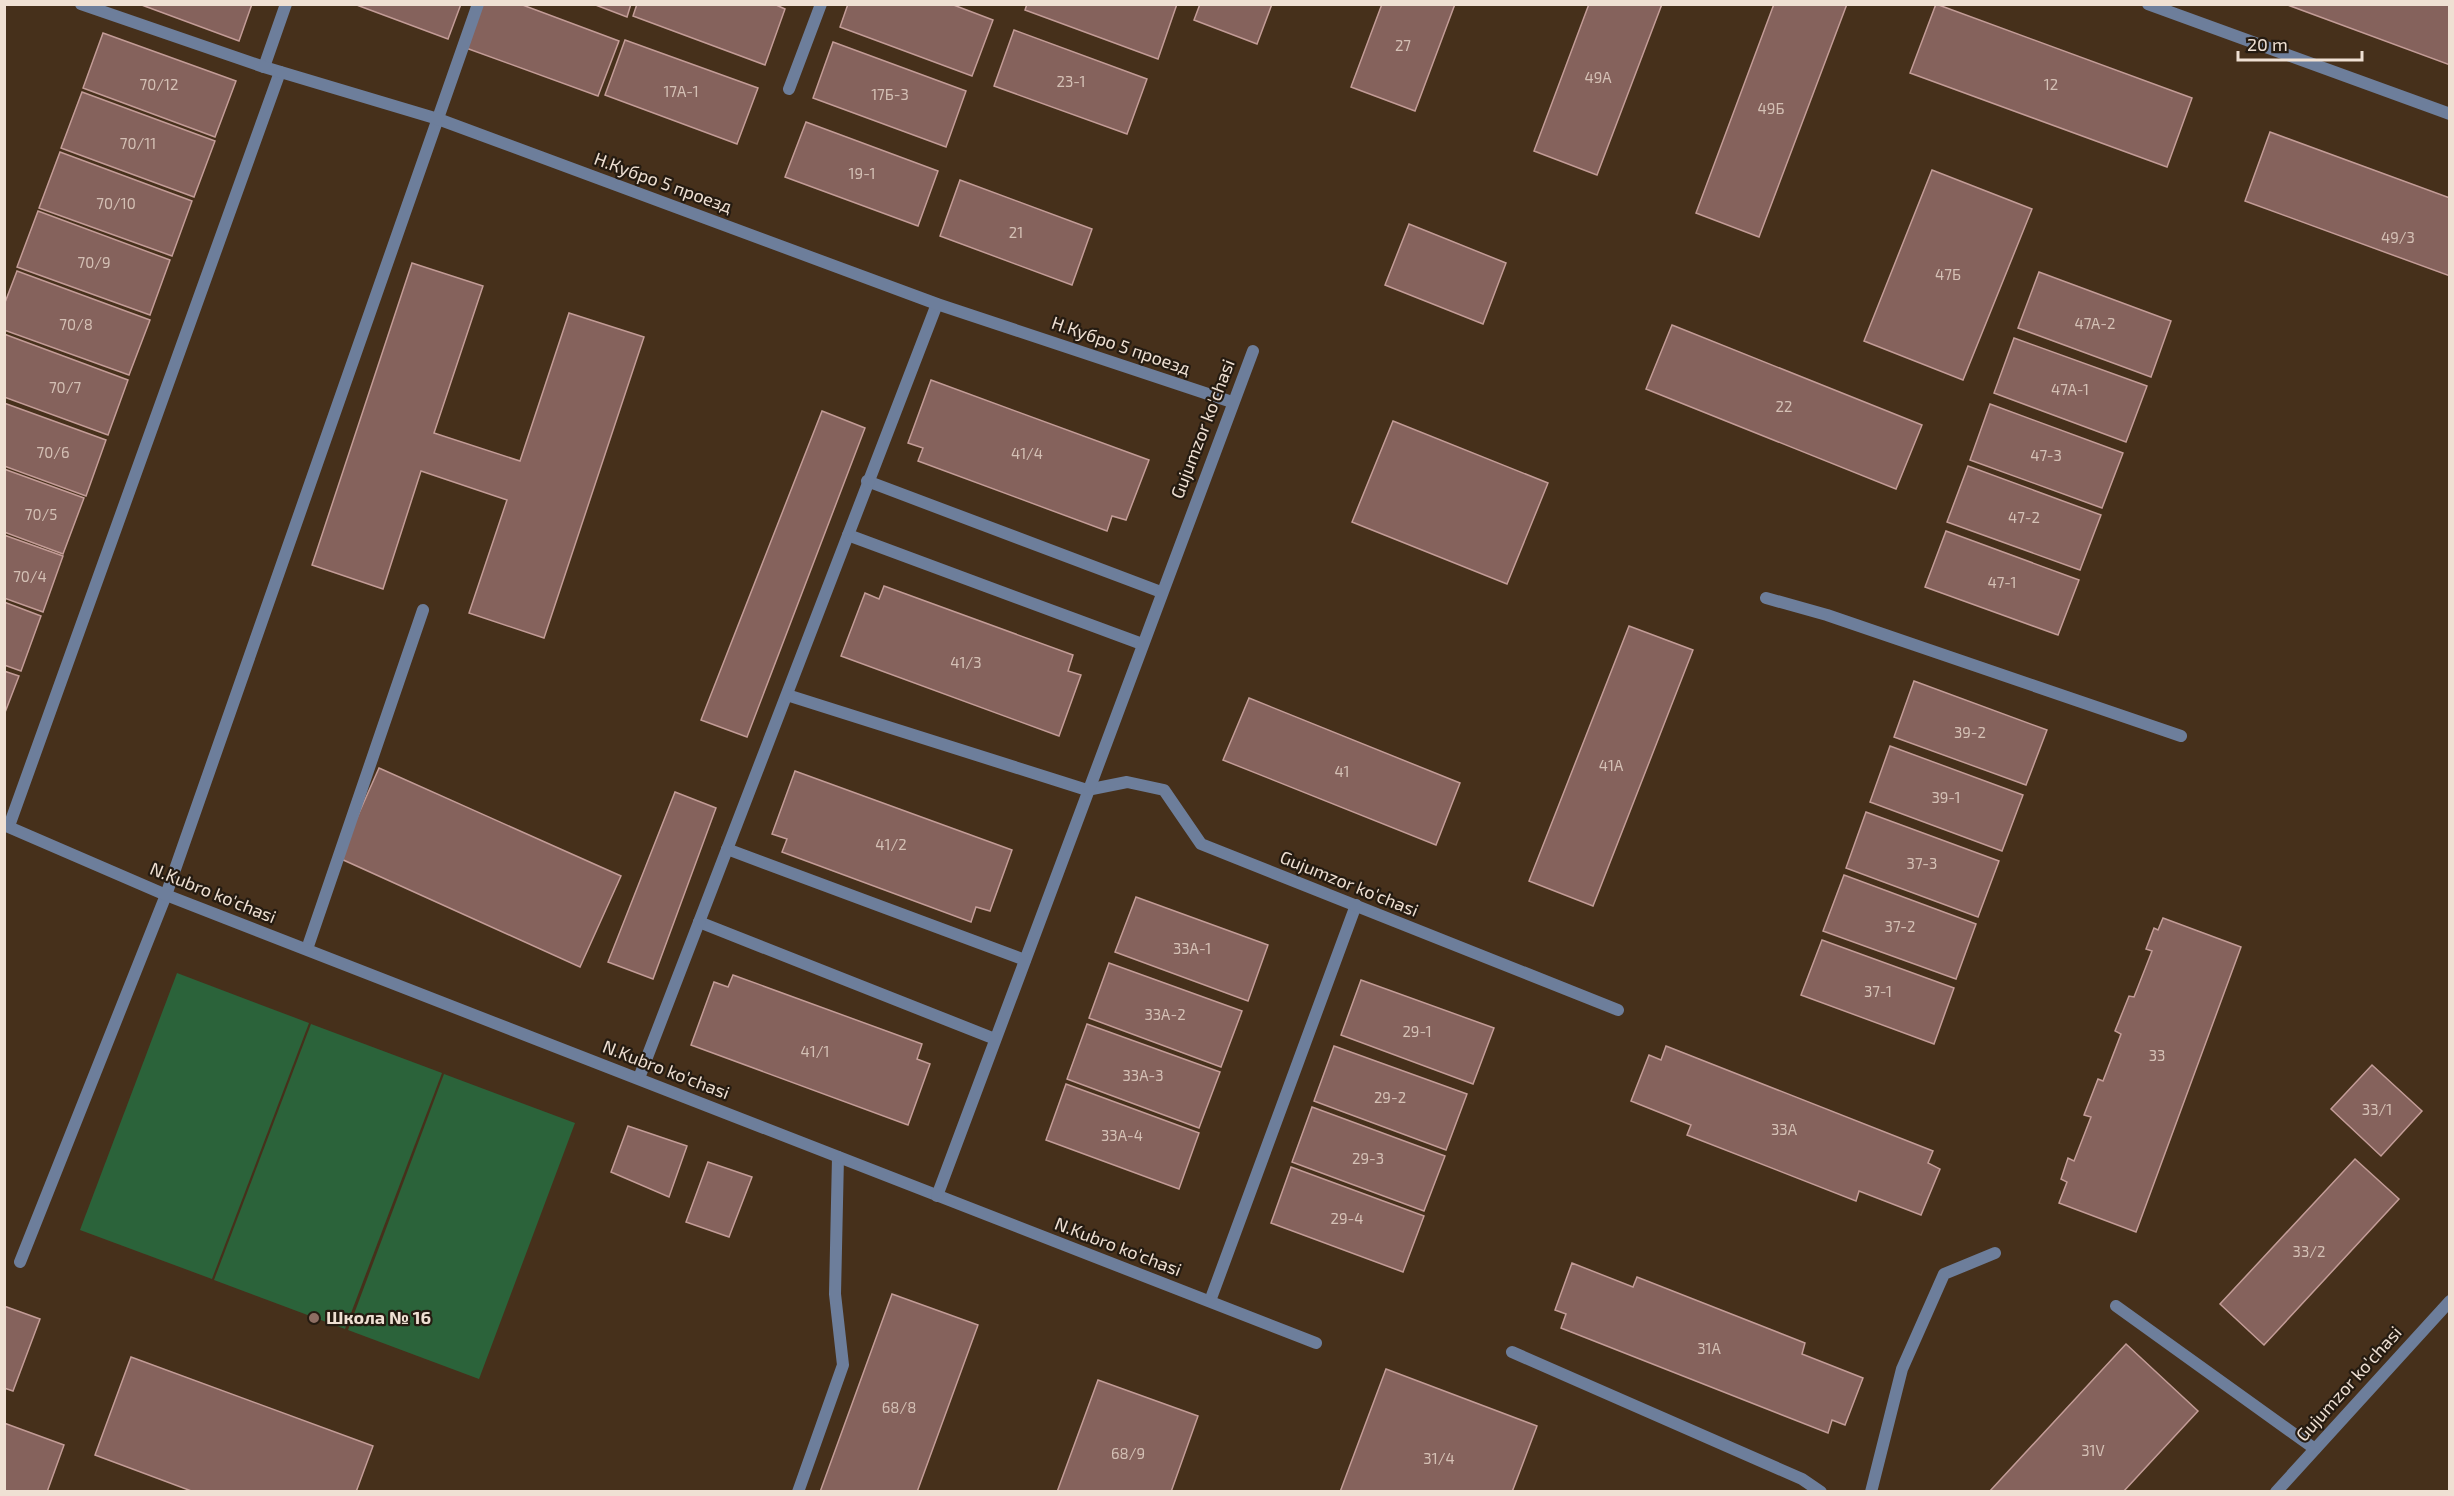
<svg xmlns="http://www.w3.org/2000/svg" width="2454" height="1496" font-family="'Exo 2',sans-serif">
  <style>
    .green { fill: #2b633a }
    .building { fill: #85625c; stroke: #c39c97; stroke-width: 1.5 }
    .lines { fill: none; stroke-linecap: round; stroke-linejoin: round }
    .service { stroke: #6d7e9b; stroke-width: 12 }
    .minor { stroke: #6d7e9b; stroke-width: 12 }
    .tertiary { stroke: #6d7e9b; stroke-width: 12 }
    .education-dot { fill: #8d6e63; stroke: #251b11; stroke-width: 2 }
    .labels { text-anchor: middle; stroke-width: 4.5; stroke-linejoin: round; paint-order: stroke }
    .number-label { font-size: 15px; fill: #d4c0b5 }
    .street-label { font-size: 18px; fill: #efe0d3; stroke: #251b11 }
    .poi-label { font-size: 18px; font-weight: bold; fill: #efe0d3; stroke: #251b11; text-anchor: start }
  </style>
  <rect width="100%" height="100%" fill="#46301b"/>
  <g class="green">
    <path d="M177 973 309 1023 212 1279 80 1230Z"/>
    <path d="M311 1024 442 1073 345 1329 214 1280Z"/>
    <path d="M444 1074 575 1123 479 1379 348 1330Z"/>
  </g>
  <g class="building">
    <path d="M139 4H252L239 41Z"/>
    <path d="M354 4H461L448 39Z"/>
    <path d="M482 4H520L619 41 598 96 466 48Z"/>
    <path d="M593 4H631L627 17Z"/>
    <path d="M637 4H774L785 9 765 65 633 16Z"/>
    <path d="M848 4H951L993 20 972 76 840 27Z"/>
    <path d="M1027 4H1177L1158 59 1025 10Z"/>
    <path d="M1200 4H1272L1257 44 1194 20Z"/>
    <path d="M1382 4H1455L1415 111 1351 87Z"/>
    <path d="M1589 4H1662L1597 175 1534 151Z"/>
    <path d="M1774 4H1847L1759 237 1696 213Z"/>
    <path d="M1936 4 2192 98 2167 167 1910 73Z"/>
    <path d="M2285 4H2450V65Z"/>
    <path d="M1014 30 1147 79 1127 134 994 86Z"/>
    <path d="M103 33 236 81 215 137 83 88Z"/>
    <path d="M625 40 758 88 737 144 605 95Z"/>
    <path d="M833 42 966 91 946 147 813 98Z"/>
    <path d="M82 92 215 141 194 197 61 148Z"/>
    <path d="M806 122 938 171 918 226 785 177Z"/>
    <path d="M2270 132 2450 198V276L2245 201Z"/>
    <path d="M60 152 192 201 172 256 39 208Z"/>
    <path d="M1932 170 2032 209 1963 380 1864 341Z"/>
    <path d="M960 180 1092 229 1072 285 940 236Z"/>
    <path d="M38 211 170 260 150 315 17 267Z"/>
    <path d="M1409 224 1506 263 1483 324 1385 285Z"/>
    <path d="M412 263 483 286 434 433 520 461 569 313 644 337 544 638 469 613 507 500 421 471 383 589 312 565Z"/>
    <path d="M17 271 150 320 129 375 4 330V305Z"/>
    <path d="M2039 272 2171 321 2151 377 2018 328Z"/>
    <path d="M1672 325 1922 425 1896 489 1646 389Z"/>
    <path d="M4 334 128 380 108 435 4 397Z"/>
    <path d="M2014 338 2147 386 2126 442 1994 393Z"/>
    <path d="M931 380 1149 460 1126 520 1112 516 1107 531 918 461 923 448 908 443Z"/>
    <path d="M4 403 106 440 86 496 4 466Z"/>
    <path d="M1990 404 2123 453 2102 508 1970 460Z"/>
    <path d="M822 411 865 428 747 737 701 720Z"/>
    <path d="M1393 421 1548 483 1507 584 1352 522Z"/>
    <path d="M1968 466 2101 515 2080 570 1947 522Z"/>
    <path d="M4 469 84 498 63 554 4 532Z"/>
    <path d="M1946 531 2079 580 2058 635 1925 587Z"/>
    <path d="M4 535 63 556 43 612 4 598Z"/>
    <path d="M884 586 1073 655 1068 671 1081 675 1059 736 841 656 865 593 879 599Z"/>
    <path d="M4 602 41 616 21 671 4 665Z"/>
    <path d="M1629 626 1693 650 1593 906 1529 881Z"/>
    <path d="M4 671 19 676 4 715Z"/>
    <path d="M1914 681 2047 730 2026 785 1894 737Z"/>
    <path d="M1249 698 1460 783 1436 845 1223 760Z"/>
    <path d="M1890 746 2023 795 2002 851 1870 802Z"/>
    <path d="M379 768 621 876 580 967 339 858Z"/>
    <path d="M795 771 1012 850 990 911 976 907 971 922 782 852 787 839 772 834Z"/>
    <path d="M675 792 716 808 653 979 608 962Z"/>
    <path d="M1866 812 1999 861 1978 917 1846 868Z"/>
    <path d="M1844 875 1976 924 1956 979 1823 931Z"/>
    <path d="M1136 897 1268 945 1248 1001 1115 952Z"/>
    <path d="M2163 918 2241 947 2136 1232 2059 1203 2067 1182 2061 1179 2068 1158 2074 1161 2091 1117 2084 1115 2098 1079 2103 1081 2121 1034 2115 1031 2129 996 2134 997 2152 951 2146 949 2154 928 2158 930Z"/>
    <path d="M1822 940 1954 988 1934 1044 1801 995Z"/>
    <path d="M1109 963 1242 1011 1221 1067 1089 1018Z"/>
    <path d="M733 975 922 1044 917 1059 930 1064 908 1125 691 1045 714 982 728 987Z"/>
    <path d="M1361 980 1494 1028 1473 1084 1341 1035Z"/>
    <path d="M1087 1024 1220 1072 1199 1128 1067 1079Z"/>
    <path d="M1334 1046 1467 1094 1446 1150 1314 1101Z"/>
    <path d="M1666 1046 1933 1151 1928 1163 1940 1169 1921 1215 1859 1191 1856 1201 1687 1135 1691 1125 1631 1101 1649 1055 1661 1060Z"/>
    <path d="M2372 1065 2422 1111 2381 1156 2331 1109Z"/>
    <path d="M1066 1084 1199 1133 1179 1189 1046 1140Z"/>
    <path d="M1312 1107 1445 1156 1424 1211 1292 1162Z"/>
    <path d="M628 1126 687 1146 669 1197 611 1172Z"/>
    <path d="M2355 1159 2399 1199 2264 1345 2220 1304Z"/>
    <path d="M708 1162 752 1177 729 1237 686 1222Z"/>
    <path d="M1291 1167 1424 1216 1403 1272 1271 1223Z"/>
    <path d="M1572 1263 1633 1287 1637 1277 1805 1343 1802 1354 1863 1378 1845 1425 1832 1420 1828 1433 1561 1328 1566 1314 1555 1310Z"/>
    <path d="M892 1294 978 1325 917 1492H820Z"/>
    <path d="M4 1306 40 1319 13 1391 4 1388Z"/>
    <path d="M2126 1344 2198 1411 2123 1492H1989Z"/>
    <path d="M131 1357 373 1446 356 1492H194L95 1455Z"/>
    <path d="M1386 1369 1537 1426 1512 1492H1340Z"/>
    <path d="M1098 1380 1198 1416 1171 1492H1057Z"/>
    <path d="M4 1423 64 1445 47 1492H4Z"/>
  </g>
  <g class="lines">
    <g class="service">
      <path d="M264 67 286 4"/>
      <path d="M789 89 821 4"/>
      <path d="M867 481 1161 592"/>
      <path d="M848 535 1142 644"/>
      <path d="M1766 598 1827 615 2181 736"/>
      <path d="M9 826 280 72"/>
      <path d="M727 849 1025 960"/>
      <path d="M699 922 995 1039"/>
      <path d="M307 949 423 610"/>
      <path d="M639 1078 937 304"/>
      <path d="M20 1262 166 895 478 4"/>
      <path d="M1210 1301 1356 905"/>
      <path d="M2116 1306 2315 1449"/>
      <path d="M798 1492 843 1365 835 1294 838 1157"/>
    </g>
    <g class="minor">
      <path d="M81 4 264 67 438 119 937 304 1232 402"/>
      <path d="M2148 4 2450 114"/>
      <path d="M787 695 1087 790 1127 782 1164 790 1201 844 1618 1010"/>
      <path d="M4 825 166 895 1316 1343"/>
      <path d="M937 1196 1253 351"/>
      <path d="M1512 1352 1802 1479 1821 1492"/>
      <path d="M1871 1492 1902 1369 1944 1274 1995 1253"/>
    </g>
    <path class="tertiary" d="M2276 1492 2450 1301"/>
  </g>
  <circle class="education-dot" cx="314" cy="1318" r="6"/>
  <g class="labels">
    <g class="number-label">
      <text x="1403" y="51">27</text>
      <text x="1598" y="83">49А</text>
      <text x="1071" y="87">23-1</text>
      <text x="159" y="90">70/12</text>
      <text x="2051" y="90">12</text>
      <text x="681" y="97">17А-1</text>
      <text x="890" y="100">17Б-3</text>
      <text x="1771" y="114">49Б</text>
      <text x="138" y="149">70/11</text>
      <text x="862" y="179">19-1</text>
      <text x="116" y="209">70/10</text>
      <text x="1016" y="238">21</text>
      <text x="2398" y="243">49/3</text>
      <text x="94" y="268">70/9</text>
      <text x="1948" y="280">47Б</text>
      <text x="2095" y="329">47A-2</text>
      <text x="76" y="330">70/8</text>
      <text x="65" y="393">70/7</text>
      <text x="2070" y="395">47A-1</text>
      <text x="1784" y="412">22</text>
      <text x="53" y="458">70/6</text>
      <text x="1027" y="459">41/4</text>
      <text x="2046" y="461">47-3</text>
      <text x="41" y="520">70/5</text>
      <text x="2024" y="523">47-2</text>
      <text x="30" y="582">70/4</text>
      <text x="2002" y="588">47-1</text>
      <text x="966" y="668">41/3</text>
      <text x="1970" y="738">39-2</text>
      <text x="1611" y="771">41А</text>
      <text x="1342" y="777">41</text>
      <text x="1946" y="803">39-1</text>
      <text x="891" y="850">41/2</text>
      <text x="1922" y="869">37-3</text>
      <text x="1900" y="932">37-2</text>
      <text x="1192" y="954">33А-1</text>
      <text x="1878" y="997">37-1</text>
      <text x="1165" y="1020">33А-2</text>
      <text x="1417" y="1037">29-1</text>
      <text x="815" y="1057">41/1</text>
      <text x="2157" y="1061">33</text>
      <text x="1143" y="1081">33А-3</text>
      <text x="1390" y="1103">29-2</text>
      <text x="2377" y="1115">33/1</text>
      <text x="1784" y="1135">33А</text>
      <text x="1122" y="1141">33А-4</text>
      <text x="1368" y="1164">29-3</text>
      <text x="1347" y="1224">29-4</text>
      <text x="2309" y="1257">33/2</text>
      <text x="1709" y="1354">31А</text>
      <text x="899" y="1413">68/8</text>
      <text x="2093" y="1456">31V</text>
      <text x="1128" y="1459">68/9</text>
      <text x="1439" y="1464">31/4</text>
    </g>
    <g class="street-label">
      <text transform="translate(663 183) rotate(20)" y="6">Н.Кубро 5 проезд</text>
      <text transform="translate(1121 346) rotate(19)" y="6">Н.Кубро 5 проезд</text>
      <text transform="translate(1203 429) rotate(-69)" y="6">Gujumzor ko'chasi</text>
      <text transform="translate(1349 884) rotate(22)" y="6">Gujumzor ko'chasi</text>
      <text transform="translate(213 893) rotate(22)" y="6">N.Kubro ko'chasi</text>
      <text transform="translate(666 1070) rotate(21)" y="6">N.Kubro ko'chasi</text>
      <text transform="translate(1118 1247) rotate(21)" y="6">N.Kubro ko'chasi</text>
      <text transform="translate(2349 1384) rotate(-48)" y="6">Gujumzor ko'chasi</text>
    </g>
    <g class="poi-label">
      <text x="326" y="1324">Школа № 16</text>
    </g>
  </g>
  <rect width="2454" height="1496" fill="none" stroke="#efe0d3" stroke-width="12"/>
  <path d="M2238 51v9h124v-9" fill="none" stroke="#efe0d3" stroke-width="3"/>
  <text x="2247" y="51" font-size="18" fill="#efe0d3" stroke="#251b11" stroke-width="4.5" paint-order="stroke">20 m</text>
</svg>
